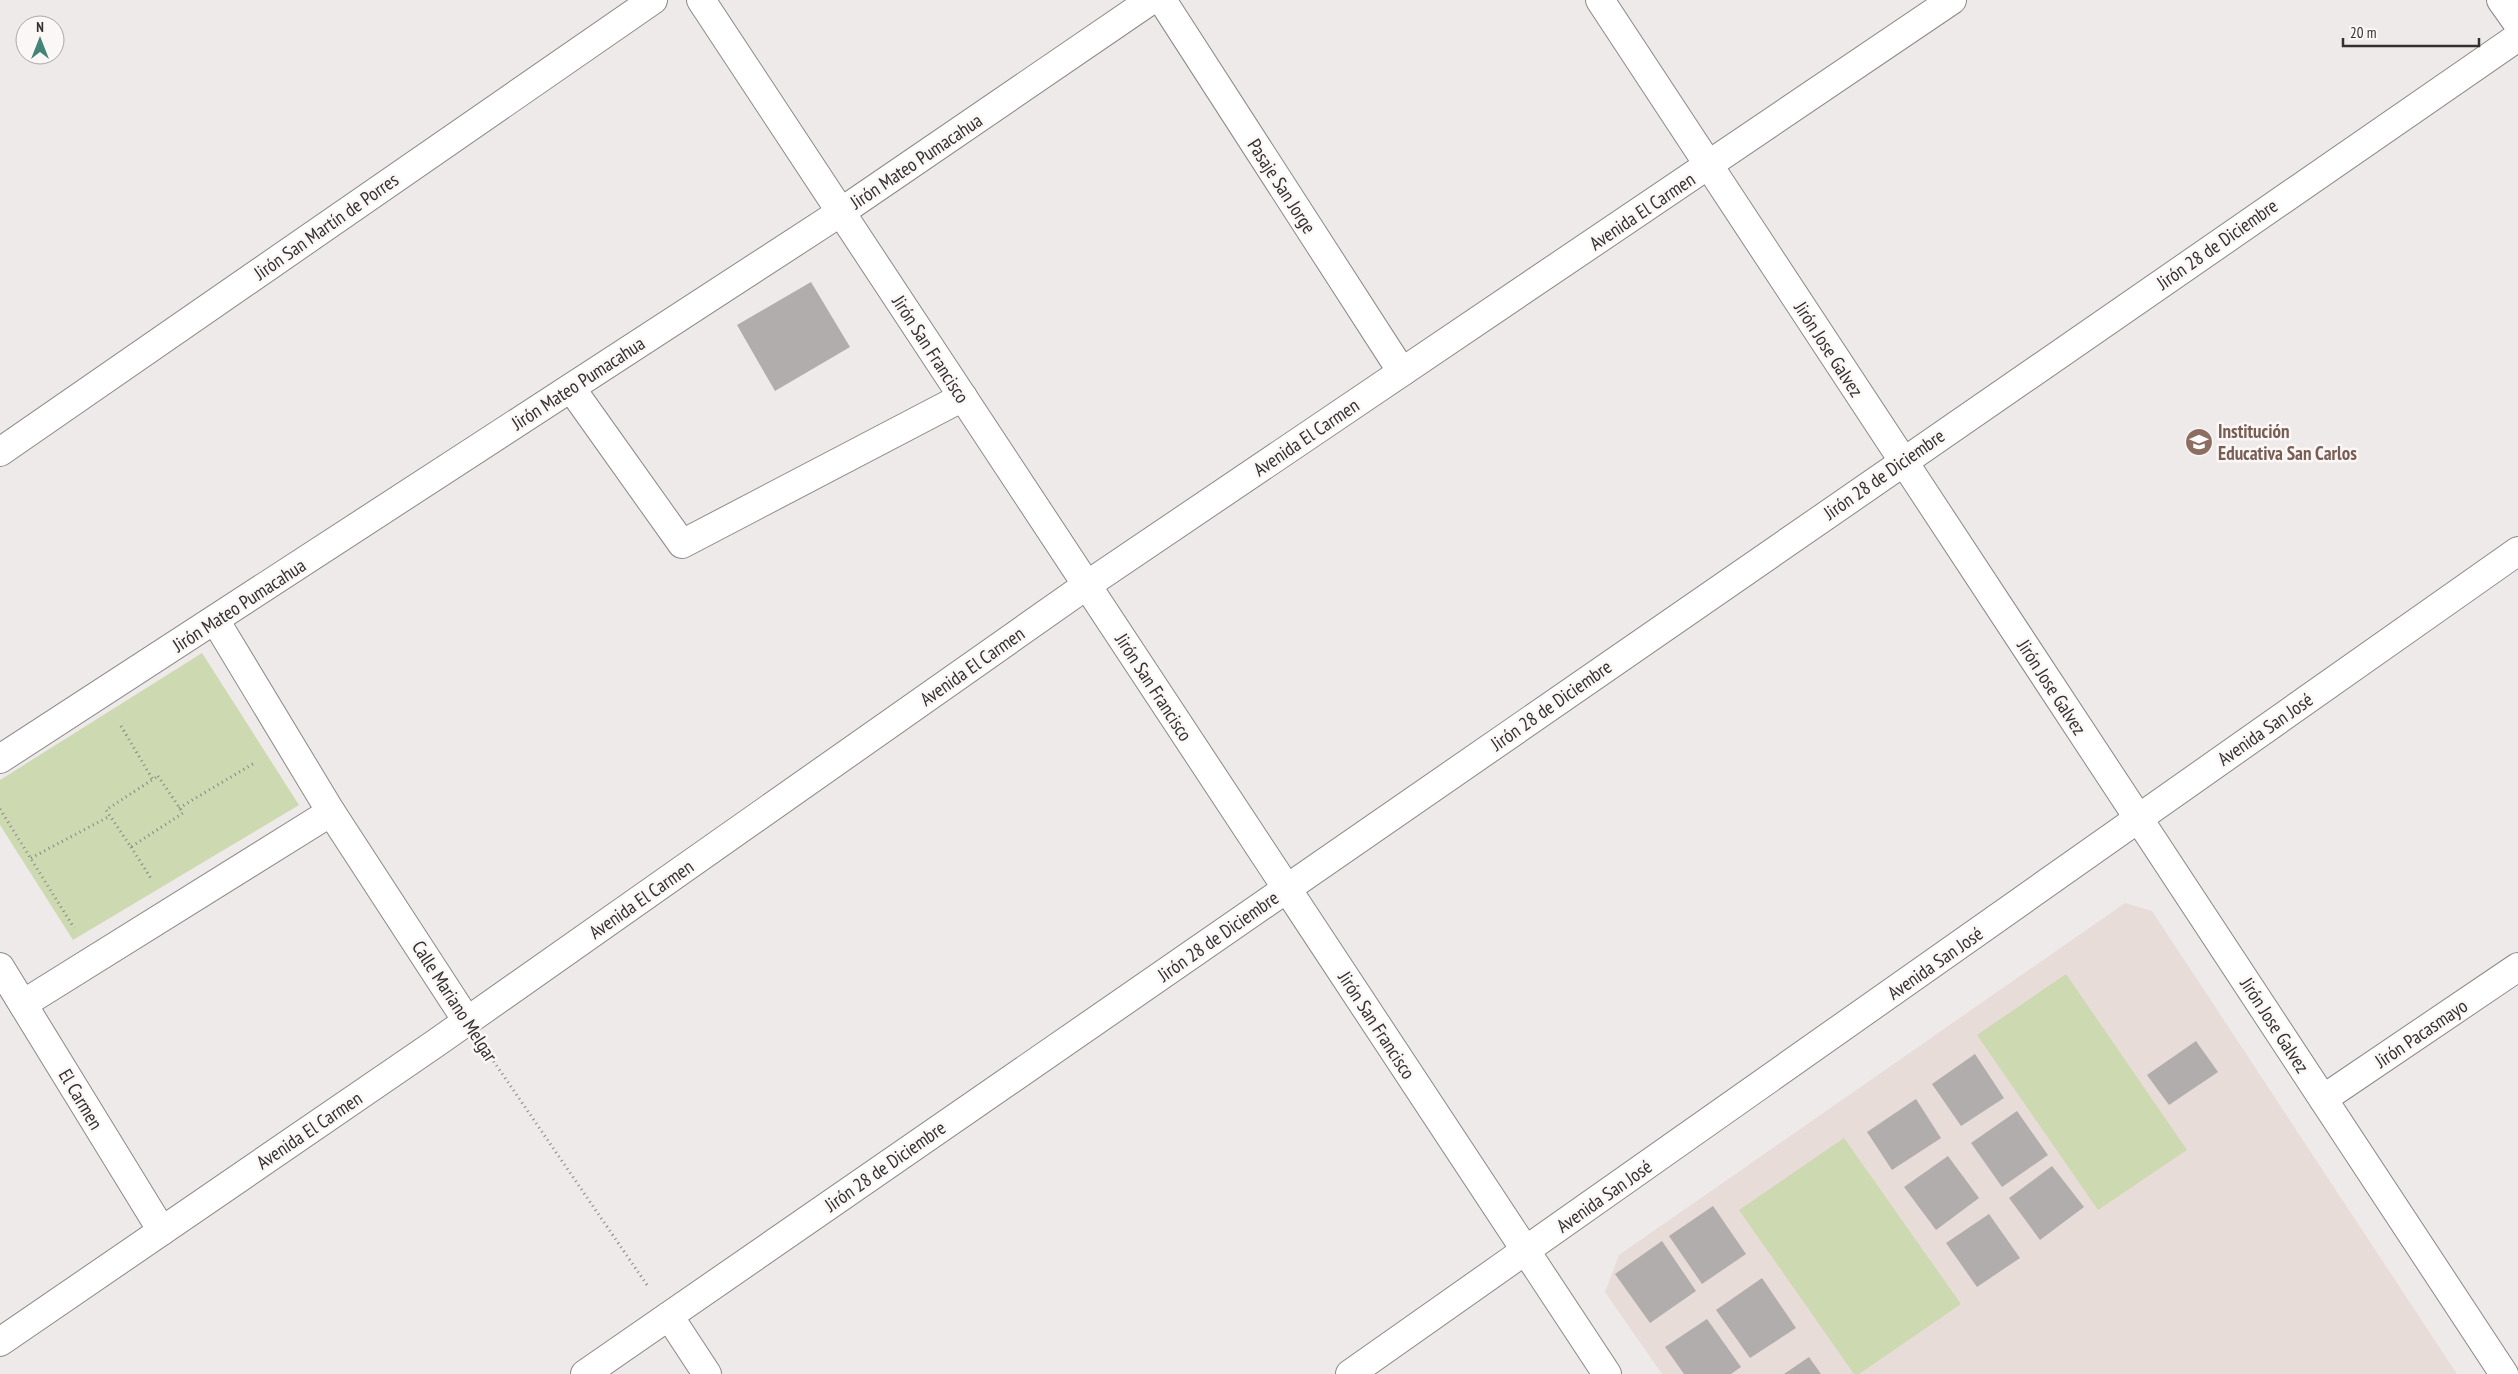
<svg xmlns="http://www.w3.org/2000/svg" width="2518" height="1374" font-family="'PT Sans Narrow',sans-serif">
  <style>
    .built { fill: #e8dcd8 }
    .green { fill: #cdd9b1 }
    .building { fill: #b1adac }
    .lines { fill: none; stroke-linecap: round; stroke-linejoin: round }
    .minor-casing { stroke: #8c8887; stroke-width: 30 }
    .path { stroke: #878483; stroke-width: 3; stroke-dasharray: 1 4; stroke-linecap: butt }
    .minor { stroke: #fff; stroke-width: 28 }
    .labels { text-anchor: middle; stroke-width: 5; stroke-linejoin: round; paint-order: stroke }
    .street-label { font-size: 19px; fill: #323030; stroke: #fbf7f6 }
    .education-label { font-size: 19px; font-weight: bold; fill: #785e54; stroke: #fbf7f6; text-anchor: start }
  </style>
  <rect width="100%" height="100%" fill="#eeeae9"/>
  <path class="built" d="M2125 903 2152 911 2457 1374H1662L1605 1292 1619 1255Z"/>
  <g class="green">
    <path d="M202 653 299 805 73 940 0 825V780Z"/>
    <path d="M2066 974 2187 1150 2098 1210 1977 1035Z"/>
    <path d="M1844 1138 1961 1304 1859 1374H1854L1739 1210Z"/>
  </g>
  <g class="building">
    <path d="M811 282 850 347 775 391 737 325Z"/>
    <path d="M2196 1041 2218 1072 2169 1105 2147 1075Z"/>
    <path d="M1975 1054 2004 1098 1961 1126 1932 1084Z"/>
    <path d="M1916 1099 1941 1138 1892 1170 1867 1132Z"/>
    <path d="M2017 1111 2048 1155 2002 1187 1971 1143Z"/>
    <path d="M1948 1156 1979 1198 1936 1230 1904 1187Z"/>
    <path d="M2052 1166 2084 1207 2040 1240 2009 1198Z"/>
    <path d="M1713 1206 1746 1254 1702 1284 1669 1236Z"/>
    <path d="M1989 1214 2020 1258 1977 1287 1946 1243Z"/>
    <path d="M1662 1241 1696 1291 1650 1323 1615 1274Z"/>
    <path d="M1762 1278 1796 1328 1750 1358 1716 1310Z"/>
    <path d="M1707 1319 1741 1367 1731 1374H1684L1665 1347Z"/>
    <path d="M1809 1357 1821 1374H1784Z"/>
  </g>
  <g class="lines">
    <g class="minor-casing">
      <g id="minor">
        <path d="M701 0 1607 1374"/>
        <path d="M1162 0 1402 372"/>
        <path d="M1600 0 2504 1374"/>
        <path d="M2501 0 2518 24"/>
        <path d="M571 388 682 544 963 397"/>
        <path d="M0 452 653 0"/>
        <path d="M215 620 331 812 467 1021"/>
        <path d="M0 759 841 212 1151 0"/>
        <path d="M0 967 162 1231"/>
        <path d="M23 1004 331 812"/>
        <path d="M2323 1099 2518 967"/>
        <path d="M669 1316 707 1374"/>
        <path d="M0 1342 436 1043 1087 585 1952 0"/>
        <path d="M585 1374 2518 37"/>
        <path d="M1350 1374 2518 551"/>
      </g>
    </g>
    <g class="path">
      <path d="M121 726 153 780"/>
      <path d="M158 776 183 813 131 847 106 810Z"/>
      <path d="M179 808 256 762"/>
      <path d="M0 809 74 928"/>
      <path d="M131 847 152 880"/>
      <path d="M31 858 110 816"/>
      <path d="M488 1053 647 1285"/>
    </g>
    <use href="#minor" class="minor"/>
  </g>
  <defs>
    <g id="school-disc" transform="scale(1.4375)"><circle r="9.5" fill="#8d6e63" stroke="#fbf7f6"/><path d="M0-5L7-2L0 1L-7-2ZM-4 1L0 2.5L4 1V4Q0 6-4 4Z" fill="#fff"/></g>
  </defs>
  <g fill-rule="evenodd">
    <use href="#school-disc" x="2199" y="442"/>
  </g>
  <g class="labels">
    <g class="street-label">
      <text transform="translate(916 161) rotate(-34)" y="7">Jirón Mateo Pumacahua</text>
      <text transform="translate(1282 186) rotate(57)" y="7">Pasaje San Jorge</text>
      <text transform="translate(1642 211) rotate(-34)" y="7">Avenida El Carmen</text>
      <text transform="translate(326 226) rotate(-35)" y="7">Jirón San Martín de Porres</text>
      <text transform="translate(2217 244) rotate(-35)" y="7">Jirón 28 de Diciembre</text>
      <text transform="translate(931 349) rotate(57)" y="7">Jirón San Francisco</text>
      <text transform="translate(1829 349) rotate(57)" y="7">Jirón Jose Galvez</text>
      <text transform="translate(578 383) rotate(-33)" y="7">Jirón Mateo Pumacahua</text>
      <text transform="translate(1306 437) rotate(-34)" y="7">Avenida El Carmen</text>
      <text transform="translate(1884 474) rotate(-35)" y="7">Jirón 28 de Diciembre</text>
      <text transform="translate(239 605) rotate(-33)" y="7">Jirón Mateo Pumacahua</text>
      <text transform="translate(972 666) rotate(-35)" y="7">Avenida El Carmen</text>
      <text transform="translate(1154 687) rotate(57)" y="7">Jirón San Francisco</text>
      <text transform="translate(2052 687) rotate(57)" y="7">Jirón Jose Galvez</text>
      <text transform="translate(1551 705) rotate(-35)" y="7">Jirón 28 de Diciembre</text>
      <text transform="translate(2265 729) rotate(-35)" y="7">Avenida San José</text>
      <text transform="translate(641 899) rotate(-35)" y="7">Avenida El Carmen</text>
      <text transform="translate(1218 936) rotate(-35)" y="7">Jirón 28 de Diciembre</text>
      <text transform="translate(1935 963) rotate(-35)" y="7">Avenida San José</text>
      <text transform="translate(455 1001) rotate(57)" y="7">Calle Mariano Melgar</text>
      <text transform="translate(1377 1025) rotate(57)" y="7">Jirón San Francisco</text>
      <text transform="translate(2275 1025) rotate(57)" y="7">Jirón Jose Galvez</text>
      <text transform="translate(2421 1033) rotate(-34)" y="7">Jirón Pacasmayo</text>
      <text transform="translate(81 1099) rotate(59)" y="7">El Carmen</text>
      <text transform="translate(309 1130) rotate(-34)" y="7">Avenida El Carmen</text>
      <text transform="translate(885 1166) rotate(-35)" y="7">Jirón 28 de Diciembre</text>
      <text transform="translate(1604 1196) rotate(-35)" y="7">Avenida San José</text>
    </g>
    <g class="education-label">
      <text x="2218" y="438">Institución<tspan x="2218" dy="22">Educativa San Carlos</tspan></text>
    </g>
  </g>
  <g transform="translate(40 40)"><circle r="24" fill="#fbf7f6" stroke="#aba7a7"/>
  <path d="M0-4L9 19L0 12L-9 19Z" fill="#428476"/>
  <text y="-8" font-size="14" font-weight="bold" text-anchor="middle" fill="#323030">N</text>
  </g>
  <path d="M2343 38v8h136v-8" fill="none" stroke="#323030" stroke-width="2.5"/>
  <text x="2350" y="38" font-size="15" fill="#323030" stroke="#fbf7f6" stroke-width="4" paint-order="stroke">20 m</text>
</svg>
